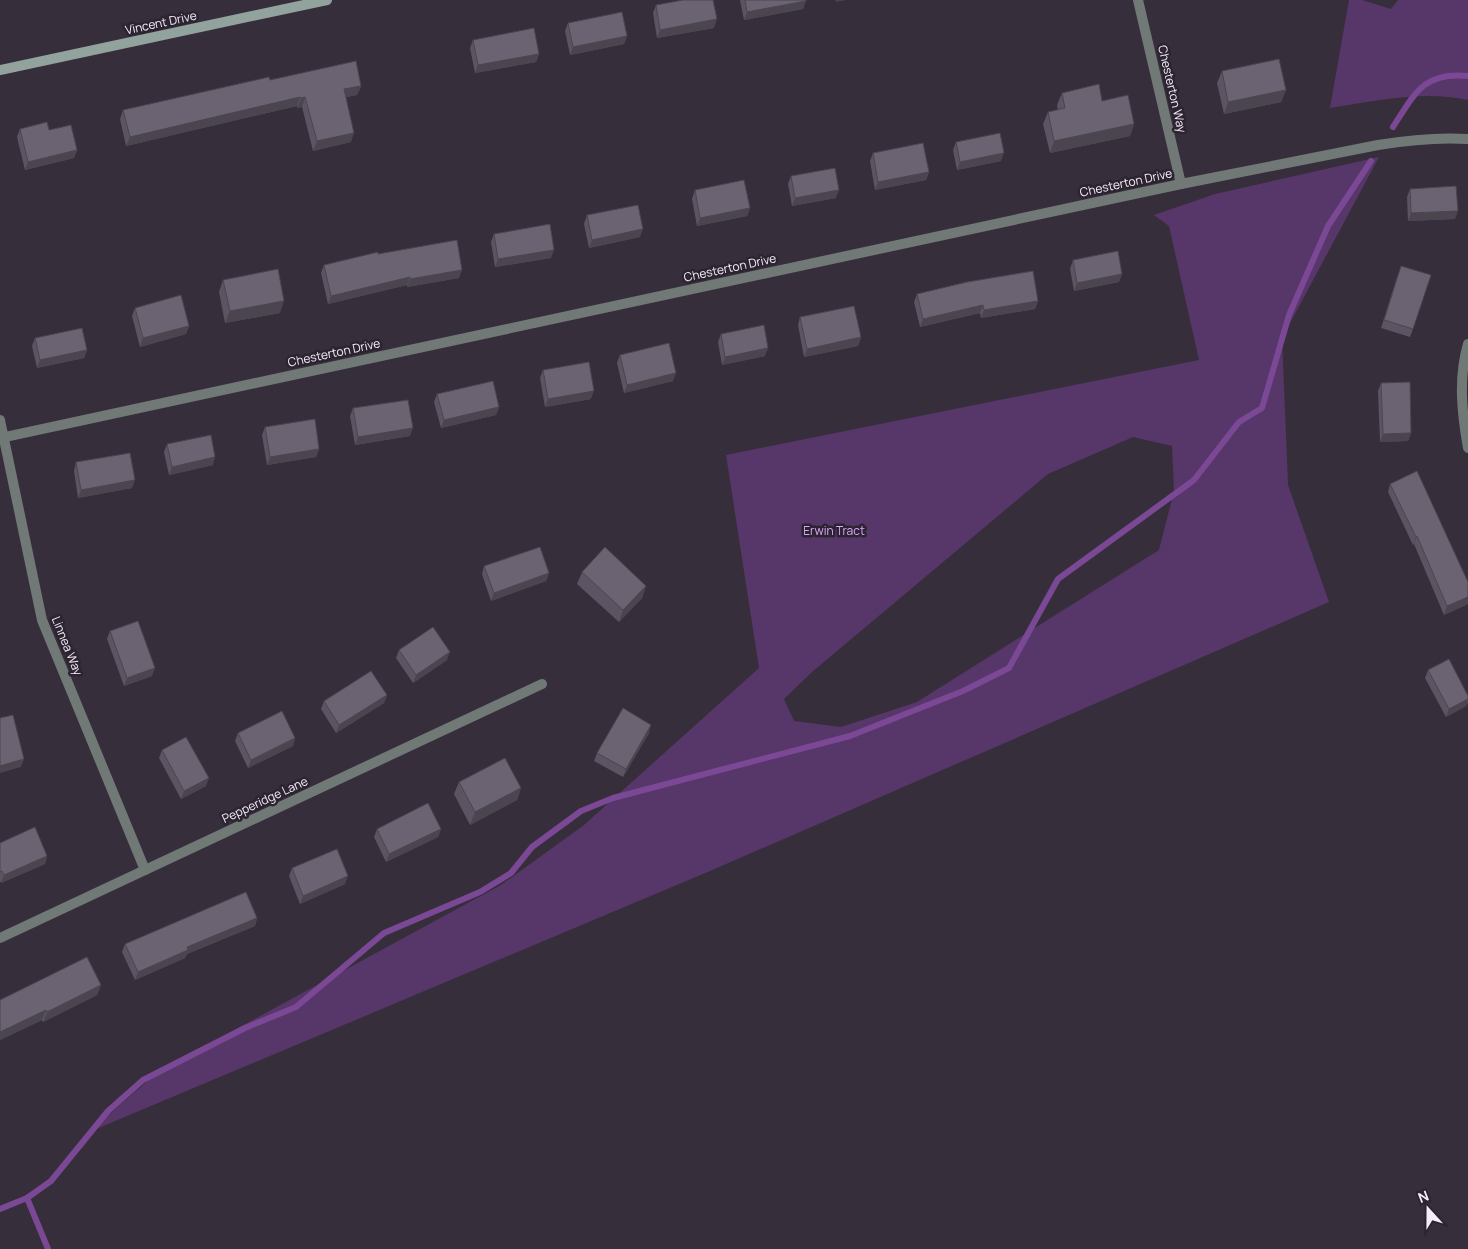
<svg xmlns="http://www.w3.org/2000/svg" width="1468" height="1249" font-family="Manrope,sans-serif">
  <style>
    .park { fill: #57366a; fill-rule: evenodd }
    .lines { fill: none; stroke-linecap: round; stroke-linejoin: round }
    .stream { stroke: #7a4895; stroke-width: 6 }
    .street { stroke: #707976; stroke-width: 10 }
    .secondary { stroke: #92a29c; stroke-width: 10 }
    .wall { fill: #5c5462 }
    .shaded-wall { fill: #4b4550 }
    .building { fill: #6b6272; stroke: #4b4550 }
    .labels { text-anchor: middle; stroke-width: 5; stroke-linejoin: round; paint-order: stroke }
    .street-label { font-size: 12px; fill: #f3eef7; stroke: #2d2432 }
    .park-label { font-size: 12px; fill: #dca7fb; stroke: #2d2432 }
  </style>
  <rect width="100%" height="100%" fill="#372e3c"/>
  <g class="park">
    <path d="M1349 0H1362L1391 9 1398 0H1468V100C1423 90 1375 101 1330 108Z"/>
    <path d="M1379 157 1282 338 1288 485 1329 602 710 871 89 1132 159 1071 501 885 584 825 759 668 726 455 1199 360 1169 226 1154 215 1215 194ZM1133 437 1172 446 1174 491 1159 550 917 702 841 727 794 721 784 699 812 672 1048 474Z"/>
  </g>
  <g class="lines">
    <g class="stream">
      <path d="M1393 127C1414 95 1423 71 1468 76"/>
      <path d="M27 1198 48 1249"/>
      <path d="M0 1209 27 1198 51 1181 108 1111 143 1080 245 1028 296 1007 384 933 480 892 511 873 532 847 581 811 613 798 850 736 963 691 1009 668 1058 579 1194 480 1239 422 1262 408 1289 315 1328 226 1371 161"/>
    </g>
    <g class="street">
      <path d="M1138 0 1181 184"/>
      <path d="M1468 344C1458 378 1462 414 1468 448"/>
      <path d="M0 420 42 620 145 870"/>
      <path d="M0 438 1181 184 1378 145C1408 140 1437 137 1468 139"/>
      <path d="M0 938 542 684"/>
    </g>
    <path class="secondary" d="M0 70 327 0"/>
  </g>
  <g class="wall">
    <path d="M740 0H806L803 9 744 20Z"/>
    <path d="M656 5 714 28 657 38 653 13Z"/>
    <path d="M568 23 627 36 624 44 570 55 565 31Z"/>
    <path d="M473 40 539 54 536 62 475 73 470 48Z"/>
    <path d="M1222 71 1286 90 1281 102 1224 114 1217 83Z"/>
    <path d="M270 80 361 86 357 95 346 97 351 142 313 151 302 107 297 108V106L126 146 120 119 123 110Z"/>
    <path d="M1062 93 1102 101 1134 124 1130 136 1050 153 1043 124 1048 112 1058 110 1057 105Z"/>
    <path d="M20 129 49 130 77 150 74 158 25 170 17 137Z"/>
    <path d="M956 142 1001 161 957 170 953 150Z"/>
    <path d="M873 153 929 172 926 180 875 190 870 161Z"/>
    <path d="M791 176 836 198 792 206 788 184Z"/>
    <path d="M1410 189 1455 219 1408 221 1407 197Z"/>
    <path d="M695 190 750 208 747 216 697 226 692 199Z"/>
    <path d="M587 215 640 237 589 248 584 224Z"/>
    <path d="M494 234 551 258 495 267 491 242Z"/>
    <path d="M378 254 459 278 407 287V285L328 304 321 273 324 265Z"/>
    <path d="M1073 260 1122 274 1119 282 1074 291 1070 269Z"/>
    <path d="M1398 274 1413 329 1410 337 1381 328Z"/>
    <path d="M223 280 280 313 225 323 219 292Z"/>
    <path d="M917 294 1038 301 1035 309 981 318 980 313 920 327 914 302Z"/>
    <path d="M135 308 189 326 186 334 140 347 132 316Z"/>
    <path d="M800 317 861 337 858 346 804 357 798 325Z"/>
    <path d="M721 334 765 356 722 365 718 342Z"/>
    <path d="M35 338 87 350 84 358 37 368 32 346Z"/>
    <path d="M620 355 673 381 624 393 617 363Z"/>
    <path d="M543 370 591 399 545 407 540 378Z"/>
    <path d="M1381 383 1411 433 1408 441 1380 442 1378 391Z"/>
    <path d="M437 394 499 407 496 415 441 428 434 402Z"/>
    <path d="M353 408 410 436 355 445 350 416Z"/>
    <path d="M265 427 319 449 316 457 267 465 262 435Z"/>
    <path d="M167 444 213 465 169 475 164 452Z"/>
    <path d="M76 462 132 488 78 498 74 471Z"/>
    <path d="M1390 484 1468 582V604L1444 615 1414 544 1413 545 1388 492Z"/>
    <path d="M484 566 549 573 546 581 491 601 482 574Z"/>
    <path d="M582 572 646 586 642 598 619 622 577 584Z"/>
    <path d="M110 631 152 676 124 686 107 639Z"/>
    <path d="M399 650 447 660 413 683 396 658Z"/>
    <path d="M1428 670 1468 696V702L1466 706 1446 717 1425 678Z"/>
    <path d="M387 695 384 703 336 733 321 709 324 701Z"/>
    <path d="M238 733 295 738 293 746 248 768 235 741Z"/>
    <path d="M649 733 623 777 594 761 597 753Z"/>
    <path d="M162 750 206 786 181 799 159 758Z"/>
    <path d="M459 782 521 788 517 800 470 825 454 794Z"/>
    <path d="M377 829H441L438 837 386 862 374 837Z"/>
    <path d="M0 843 47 856 45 864 1 883 0 881Z"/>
    <path d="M292 868 345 884 300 904 289 876Z"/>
    <path d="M257 918 255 926 187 954 185 958 135 980 122 952 125 944Z"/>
    <path d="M101 985 97 995 43 1022 42 1020 0 1040V1000Z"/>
  </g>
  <g class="shaded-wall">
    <path d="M836 0H846L835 2Z"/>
    <path d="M806 1 803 9 744 20 747 12Z"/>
    <path d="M717 19 714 28 657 38 660 30Z"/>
    <path d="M627 36 624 44 570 55 573 47Z"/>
    <path d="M539 54 536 62 475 73 478 65Z"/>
    <path d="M361 86 357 95 341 98 344 89Z"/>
    <path d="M1286 90 1281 102 1224 114 1228 102Z"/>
    <path d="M300 97 297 106 126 146 130 137Z"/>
    <path d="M305 97 302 107 297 108 301 98Z"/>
    <path d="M1134 124 1130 136 1050 153 1054 141Z"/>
    <path d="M354 133 351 142 313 151 317 141Z"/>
    <path d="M77 150 74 158 25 170 28 162Z"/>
    <path d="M1004 153 1001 161 957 170 960 162Z"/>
    <path d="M929 172 926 180 875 190 878 182Z"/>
    <path d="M839 190 836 198 792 206 795 198Z"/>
    <path d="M750 208 747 216 697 226 700 218Z"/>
    <path d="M1458 211 1455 219 1408 221 1411 213Z"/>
    <path d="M643 229 640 237 589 248 592 240Z"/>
    <path d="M554 250 551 258 495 267 498 259Z"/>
    <path d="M462 270 459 278 407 287 410 279Z"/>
    <path d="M1122 274 1119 282 1074 291 1077 283Z"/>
    <path d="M410 277 407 285 328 304 331 296Z"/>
    <path d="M284 301 280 313 225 323 230 311Z"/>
    <path d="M1038 301 1035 309 981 318 984 310Z"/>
    <path d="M983 305 980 313 920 327 923 319Z"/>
    <path d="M189 326 186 334 140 347 143 338Z"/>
    <path d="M861 337 858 346 804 357 807 349Z"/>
    <path d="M768 348 765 356 722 365 725 357Z"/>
    <path d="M87 350 84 358 37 368 40 360Z"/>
    <path d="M676 373 673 381 624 393 627 385Z"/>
    <path d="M594 391 591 399 545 407 548 399Z"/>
    <path d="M499 407 496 415 441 428 444 420Z"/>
    <path d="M413 428 410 436 355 445 358 437Z"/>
    <path d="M1411 433 1408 441 1380 442 1383 434Z"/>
    <path d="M319 449 316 457 267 465 270 457Z"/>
    <path d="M215 457 213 465 169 475 172 467Z"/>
    <path d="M135 480 132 488 78 498 81 490Z"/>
    <path d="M1417 536 1414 544 1413 545 1416 537Z"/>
    <path d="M549 573 546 581 491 601 494 593Z"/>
    <path d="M646 586 642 598 619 622 623 610Z"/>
    <path d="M1468 597V604L1444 615 1447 606Z"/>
    <path d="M450 652 447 660 413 683 416 675Z"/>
    <path d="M155 668 152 676 124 686 127 678Z"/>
    <path d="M387 695 384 703 336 733 339 725Z"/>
    <path d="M1468 699 1466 706 1446 717 1449 709Z"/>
    <path d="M651 725 649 733 623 777 626 769Z"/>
    <path d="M295 738 293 746 248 768 251 760Z"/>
    <path d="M24 759 21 767 0 773V766Z"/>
    <path d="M209 778 206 786 181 799 184 791Z"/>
    <path d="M521 788 517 800 470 825 475 812Z"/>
    <path d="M441 829 438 837 386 862 389 854Z"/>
    <path d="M47 856 45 864 1 883 4 875Z"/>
    <path d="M348 876 345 884 300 904 303 896Z"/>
    <path d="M257 918 255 926 187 954 185 958 135 980 138 972 187 947Z"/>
    <path d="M101 985 97 995 43 1022 47 1012Z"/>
    <path d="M46 1010 42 1020 0 1040V1032Z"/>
  </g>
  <g class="building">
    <path d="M683 0H713L717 19 660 30 656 5Z"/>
    <path d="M745 0H806V1L747 12Z"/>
    <path d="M622 12 627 36 573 47 568 23Z"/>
    <path d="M534 28 539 54 478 65 473 40Z"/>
    <path d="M1279 59 1286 90 1228 102 1222 71Z"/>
    <path d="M356 61 361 86 344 89 354 133 317 141 305 97 301 98 300 97 130 137 123 110 269 77 270 80Z"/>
    <path d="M1099 84 1102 101 1128 95 1134 124 1054 141 1048 112 1065 108 1062 93Z"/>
    <path d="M47 122 49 130 71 125 77 150 28 162 20 129Z"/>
    <path d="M1000 133 1004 153 960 162 956 142Z"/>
    <path d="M923 143 929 172 878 182 873 153Z"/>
    <path d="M835 168 839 190 795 198 791 176Z"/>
    <path d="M744 180 750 208 700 218 695 190Z"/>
    <path d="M1456 186 1458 211 1411 213 1410 189Z"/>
    <path d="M638 205 643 229 592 240 587 215Z"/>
    <path d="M550 224 554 250 498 259 494 234Z"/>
    <path d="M457 240 462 270 410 279V277L331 296 324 265 378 252V254Z"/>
    <path d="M1118 251 1122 274 1077 283 1073 260Z"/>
    <path d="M1401 266 1431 275 1413 329 1384 320Z"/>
    <path d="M278 269 284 301 230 311 223 280Z"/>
    <path d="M1033 271 1038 301 984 310 983 305 923 319 917 294 967 282Z"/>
    <path d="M181 295 189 326 143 338 135 308Z"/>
    <path d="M854 306 861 337 807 349 800 317Z"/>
    <path d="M764 325 768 348 725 357 721 334Z"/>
    <path d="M82 328 87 350 40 360 35 338Z"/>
    <path d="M669 343 676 373 627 385 620 355Z"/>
    <path d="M589 362 594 391 548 399 543 370Z"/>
    <path d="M493 381 499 407 444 420 437 394Z"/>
    <path d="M1410 382 1411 433 1383 434 1381 383Z"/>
    <path d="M408 400 413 428 358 437 353 408Z"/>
    <path d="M315 419 319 449 270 457 265 427Z"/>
    <path d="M211 435 215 457 172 467 167 444Z"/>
    <path d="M130 453 135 480 81 490 76 462Z"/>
    <path d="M1417 471 1468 582V597L1447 606 1417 536 1416 537 1390 484Z"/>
    <path d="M540 547 549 573 494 593 484 566Z"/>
    <path d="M605 547 646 586 623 610 582 572Z"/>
    <path d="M138 621 155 668 127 678 110 631Z"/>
    <path d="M433 627 450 652 416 675 399 650Z"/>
    <path d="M1449 659 1468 696V699L1449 709 1428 670Z"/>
    <path d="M371 671 387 695 339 725 324 701Z"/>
    <path d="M623 708 651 725 626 769 597 753Z"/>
    <path d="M282 711 295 738 251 760 238 733Z"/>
    <path d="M13 715 24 759 0 766V718Z"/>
    <path d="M186 737 209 778 184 791 162 750Z"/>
    <path d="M505 758 521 788 475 812 459 782Z"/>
    <path d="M428 803 441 829 389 854 377 829Z"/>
    <path d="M35 827 47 856 4 875 2 871 0 872V843Z"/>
    <path d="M337 849 348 876 303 896 292 868Z"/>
    <path d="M246 892 257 918 187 947 188 950 138 972 125 944Z"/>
    <path d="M87 957 101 985 47 1012 46 1010 0 1032V1000Z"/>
  </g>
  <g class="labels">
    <g class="street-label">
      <text transform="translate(161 23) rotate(-12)" y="4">Vincent Drive</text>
      <text transform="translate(1172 89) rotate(77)" y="4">Chesterton Way</text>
      <text transform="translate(1126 183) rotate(-12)" y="4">Chesterton Drive</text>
      <text transform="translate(730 268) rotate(-12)" y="4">Chesterton Drive</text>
      <text transform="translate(334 353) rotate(-12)" y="4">Chesterton Drive</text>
      <text transform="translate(67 646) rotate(68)" y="4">Linnea Way</text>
      <text transform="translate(265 800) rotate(-25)" y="4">Pepperidge Lane</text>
    </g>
    <g class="park-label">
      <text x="834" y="535">Erwin Tract</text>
    </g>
  </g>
  <g transform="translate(1428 1209) rotate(339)" stroke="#2d2432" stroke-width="4" paint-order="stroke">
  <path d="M0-4L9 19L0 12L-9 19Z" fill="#f3eef7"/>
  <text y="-8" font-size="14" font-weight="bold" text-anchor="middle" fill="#f3eef7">N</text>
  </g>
</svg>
